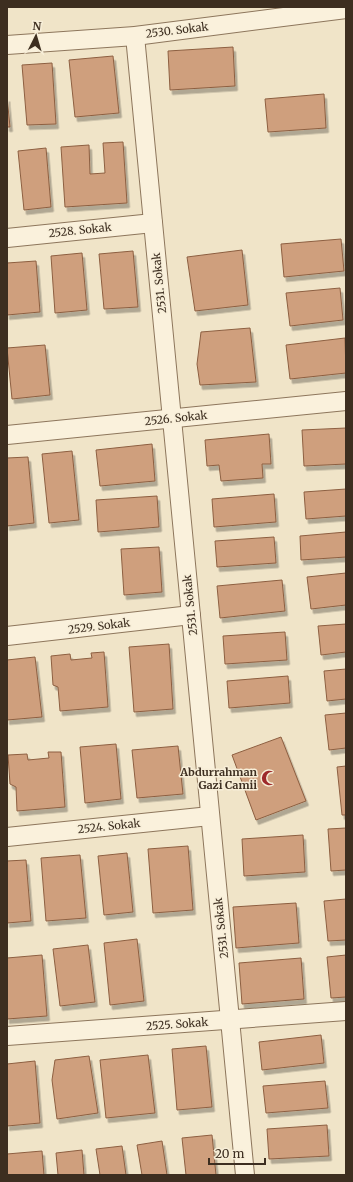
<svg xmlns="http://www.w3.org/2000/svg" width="353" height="1182" font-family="Merriweather,serif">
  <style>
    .building { fill: #cf9f7d; stroke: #8d5f41; filter: url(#shadow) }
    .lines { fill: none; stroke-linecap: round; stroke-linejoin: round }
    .minor-casing { stroke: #8d765c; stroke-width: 20 }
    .minor { stroke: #faf1dc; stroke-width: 18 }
    .labels { text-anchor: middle; stroke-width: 3; stroke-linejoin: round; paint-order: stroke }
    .street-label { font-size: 11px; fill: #3d2e20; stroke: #f7eed8 }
    .poi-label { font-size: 11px; font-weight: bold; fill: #3d2e20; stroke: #f7eed8; text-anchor: end }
  </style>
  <defs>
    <filter id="shadow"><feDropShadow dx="2.5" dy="4.5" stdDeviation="0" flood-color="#0004"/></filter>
  </defs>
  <rect width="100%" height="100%" fill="#f0e4c8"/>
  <g class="building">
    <path d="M233 47 235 86 170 90 168 51Z"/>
    <path d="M113 56 119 113 75 117 69 60Z"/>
    <path d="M52 63 56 124 27 125 22 65Z"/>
    <path d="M324 94 326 128 268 132 265 99Z"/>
    <path d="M7 97 10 127H7Z"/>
    <path d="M123 142 127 203 65 207 61 147 89 145 90 174 105 173 103 143Z"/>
    <path d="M46 148 51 207 24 210 18 151Z"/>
    <path d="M341 239 344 271 284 277 281 244Z"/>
    <path d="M242 250 248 305 195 311 187 257Z"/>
    <path d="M133 251 138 307 104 309 99 254Z"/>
    <path d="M82 253 87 310 55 313 51 256Z"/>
    <path d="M36 261 40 312 7 315V263Z"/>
    <path d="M340 288 343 320 290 326 286 293Z"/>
    <path d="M250 328 256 382 200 385 197 364 201 332Z"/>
    <path d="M345 338 346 373 290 379 286 345Z"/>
    <path d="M45 345 50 395 12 399 7 348Z"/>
    <path d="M346 428V464L304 466 302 430Z"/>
    <path d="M269 434 271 464H262L263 478 221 481 219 465 207 466 205 440Z"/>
    <path d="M152 444 155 481 100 486 96 450Z"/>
    <path d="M72 451 79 520 49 523 42 454Z"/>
    <path d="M28 457 34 523 7 526V458Z"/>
    <path d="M346 489V516L306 519 304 492Z"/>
    <path d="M274 494 276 522 214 527 212 499Z"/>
    <path d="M157 496 159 527 98 532 96 500Z"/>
    <path d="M346 532V557L301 560 300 536Z"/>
    <path d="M274 537 276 563 217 567 215 541Z"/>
    <path d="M159 547 162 592 124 595 121 549Z"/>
    <path d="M346 573V605L311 609 307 577Z"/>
    <path d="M282 580 285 611 220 618 217 586Z"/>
    <path d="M346 624V652L321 655 318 626Z"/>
    <path d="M285 632 287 660 225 664 223 636Z"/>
    <path d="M169 644 173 709 134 712 129 647Z"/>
    <path d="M104 652 108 707 60 711 58 687 53 685 51 656 70 654 71 660 92 658 91 653Z"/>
    <path d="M35 657 42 717 7 720V660Z"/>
    <path d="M346 669V699L327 701 324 671Z"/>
    <path d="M288 676 290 703 229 708 227 681Z"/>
    <path d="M346 713V748L329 750 325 715Z"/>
    <path d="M281 737 306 801 256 820 232 755Z"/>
    <path d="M116 744 121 799 85 803 80 747Z"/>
    <path d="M178 746 183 794 137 798 132 750Z"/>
    <path d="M48 752H61L65 807 17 811 16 787 10 784 8 755 27 754 28 760 49 758Z"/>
    <path d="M346 766V815H342L337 767Z"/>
    <path d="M346 828V870L331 871 328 829Z"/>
    <path d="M303 835 305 872 244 876 242 839Z"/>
    <path d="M188 846 193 910 153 913 148 849Z"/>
    <path d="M127 853 133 912 104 915 98 856Z"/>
    <path d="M80 855 86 918 46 921 41 858Z"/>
    <path d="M26 860 31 921 7 923V861Z"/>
    <path d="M346 899V940L328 941 324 901Z"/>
    <path d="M296 903 299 943 236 948 233 907Z"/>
    <path d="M137 939 144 1001 110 1005 104 943Z"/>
    <path d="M88 945 95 1002 60 1006 53 949Z"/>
    <path d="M42 955 47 1016 7 1019V958Z"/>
    <path d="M346 955V997L331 998 327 957Z"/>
    <path d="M301 958 304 999 242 1004 239 963Z"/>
    <path d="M321 1035 324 1063 262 1070 259 1042Z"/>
    <path d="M206 1046 212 1107 177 1110 172 1049Z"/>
    <path d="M148 1055 155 1113 106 1118 100 1060Z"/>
    <path d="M89 1056 98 1113 57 1119 52 1080 55 1060Z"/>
    <path d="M35 1061 40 1123 7 1126V1064Z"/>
    <path d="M325 1081 328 1108 266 1113 263 1086Z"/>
    <path d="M327 1125 329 1156 269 1159 267 1129Z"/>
    <path d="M212 1135 216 1175H186L182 1138Z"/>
    <path d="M162 1141 167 1175H142L137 1145Z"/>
    <path d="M122 1146 126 1175H100L96 1149Z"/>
    <path d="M82 1150 84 1175H58L56 1153Z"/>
    <path d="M42 1151 44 1175H7V1154Z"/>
  </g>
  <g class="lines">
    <g class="minor-casing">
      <g id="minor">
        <path d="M135 36 245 1175"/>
        <path d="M7 45 135 36 346 9"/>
        <path d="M7 238 153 223"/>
        <path d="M7 435 346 401"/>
        <path d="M7 636 191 615"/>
        <path d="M7 837 210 816"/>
        <path d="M7 1036 346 1011"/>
      </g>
    </g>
    <use href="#minor" class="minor"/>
  </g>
  <defs>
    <g id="mosque-bare" transform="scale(1.2)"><path d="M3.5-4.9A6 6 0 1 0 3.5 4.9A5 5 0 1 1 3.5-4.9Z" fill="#9e2a2b" stroke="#f7eed8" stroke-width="2.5" paint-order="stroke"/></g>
  </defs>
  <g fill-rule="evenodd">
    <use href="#mosque-bare" x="269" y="778"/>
  </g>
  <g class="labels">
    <g class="street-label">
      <text transform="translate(177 30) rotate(-7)" y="4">2530. Sokak</text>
      <text transform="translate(80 230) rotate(-6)" y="4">2528. Sokak</text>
      <text transform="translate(159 283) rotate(-96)" y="4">2531. Sokak</text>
      <text transform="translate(176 418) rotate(-6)" y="4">2526. Sokak</text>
      <text transform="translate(190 605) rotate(-96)" y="4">2531. Sokak</text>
      <text transform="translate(99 626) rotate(-7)" y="4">2529. Sokak</text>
      <text transform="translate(109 826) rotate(-6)" y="4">2524. Sokak</text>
      <text transform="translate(221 928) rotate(-96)" y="4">2531. Sokak</text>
      <text transform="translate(177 1024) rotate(-4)" y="4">2525. Sokak</text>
    </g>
    <g class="poi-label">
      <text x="257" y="776">Abdurrahman<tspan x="257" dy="13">Gazi Camii</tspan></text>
    </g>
  </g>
  <rect width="353" height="1182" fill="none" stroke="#3d2e20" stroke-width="16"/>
  <g transform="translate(36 36) rotate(5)" stroke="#f7eed8" stroke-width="3" paint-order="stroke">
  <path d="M0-3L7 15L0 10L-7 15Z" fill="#3d2e20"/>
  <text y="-6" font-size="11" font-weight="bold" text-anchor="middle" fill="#3d2e20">N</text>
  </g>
  <path d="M209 1158v6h56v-6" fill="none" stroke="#3d2e20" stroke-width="2"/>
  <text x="215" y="1158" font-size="12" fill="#3d2e20" stroke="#f7eed8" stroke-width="3" paint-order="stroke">20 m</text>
</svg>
